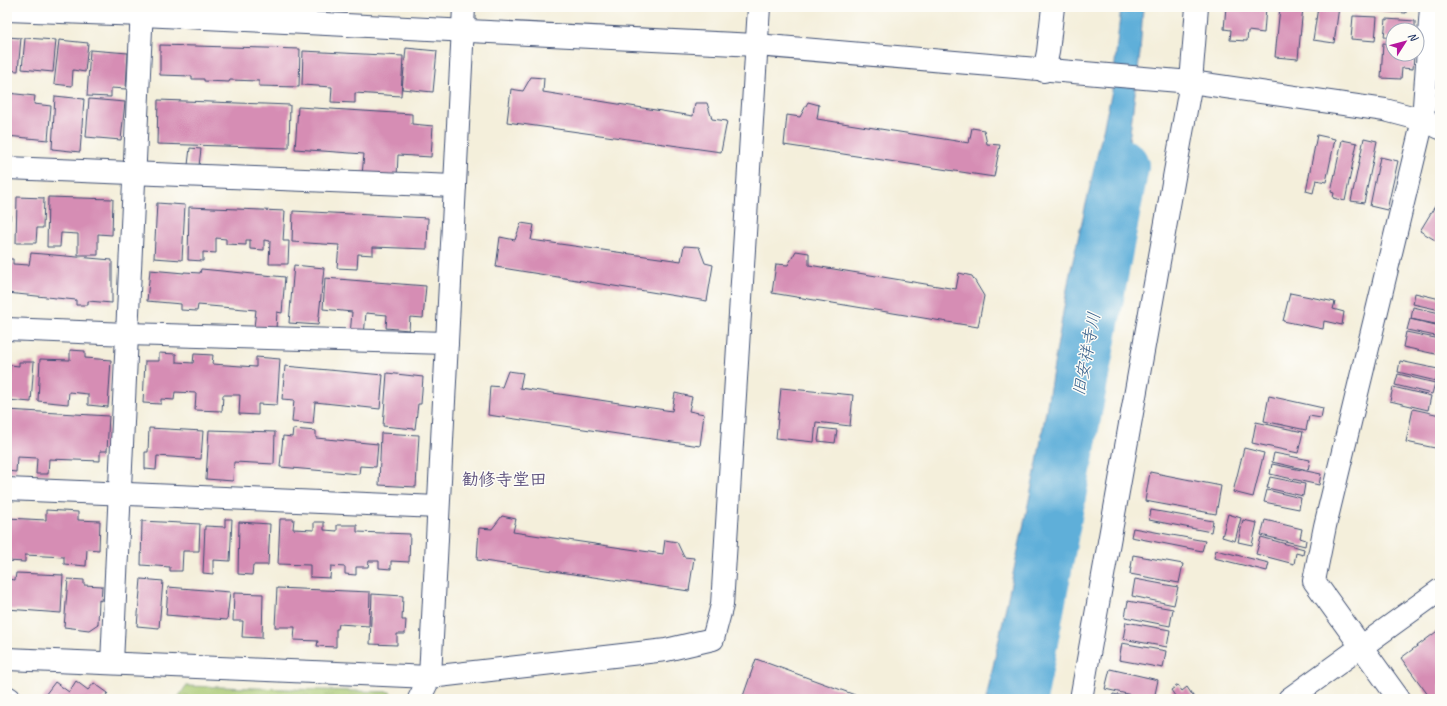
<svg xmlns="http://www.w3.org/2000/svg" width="1447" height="706" font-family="Caveat,'Klee One',sans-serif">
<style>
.park{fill:url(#park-tufts);stroke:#617c67}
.water{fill:#5eafd9;stroke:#3c6f9c}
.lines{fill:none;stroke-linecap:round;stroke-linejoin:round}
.river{stroke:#5eafd9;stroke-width:54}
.building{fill:#d68db4}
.minor-casing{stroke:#3c4c71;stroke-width:24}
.minor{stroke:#fff;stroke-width:22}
.labels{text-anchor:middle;stroke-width:3;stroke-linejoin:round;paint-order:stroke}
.water-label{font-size:17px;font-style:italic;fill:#325c89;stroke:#fdfcf7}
.neighbourhood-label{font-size:17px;font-weight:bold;fill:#5c507c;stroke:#fdfcf7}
</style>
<defs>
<pattern id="park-tufts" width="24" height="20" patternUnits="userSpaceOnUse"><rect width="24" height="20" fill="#a7c870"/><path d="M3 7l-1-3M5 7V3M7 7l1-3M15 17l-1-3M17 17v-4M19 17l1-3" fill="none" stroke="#8fac63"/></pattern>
</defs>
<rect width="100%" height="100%" fill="#fdfcf7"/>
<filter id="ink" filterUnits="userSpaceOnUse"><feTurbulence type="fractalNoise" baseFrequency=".025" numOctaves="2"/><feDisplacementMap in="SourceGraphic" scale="8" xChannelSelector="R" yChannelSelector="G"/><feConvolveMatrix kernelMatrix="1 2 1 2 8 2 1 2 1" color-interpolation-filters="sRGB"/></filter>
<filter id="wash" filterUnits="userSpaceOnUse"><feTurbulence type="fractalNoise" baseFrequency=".012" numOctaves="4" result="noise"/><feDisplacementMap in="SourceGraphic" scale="16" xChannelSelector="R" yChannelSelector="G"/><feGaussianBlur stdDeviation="0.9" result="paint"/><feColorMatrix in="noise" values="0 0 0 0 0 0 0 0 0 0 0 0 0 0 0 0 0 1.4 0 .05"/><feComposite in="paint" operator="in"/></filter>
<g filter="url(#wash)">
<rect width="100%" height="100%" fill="#f4efdb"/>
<path class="park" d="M186,686L390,692L396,699H177Z"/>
<path class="water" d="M1121,7H1143L1140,53L1120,213L1088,286L1078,398L1058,446L1043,513L1009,699H986L1037,463L1069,278L1112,91Z"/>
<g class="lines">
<path class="river" d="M1020,699L1122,166"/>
</g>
<g id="blocks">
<g class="building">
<path d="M1226,7H1266L1264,33L1248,31L1247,41L1230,40L1231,30L1224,29Z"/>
<path d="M1280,7H1303L1298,59L1275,57Z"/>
<path d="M1318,7H1339L1334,43L1313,40Z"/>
<path d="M1353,7H1406V13L1353,9Z"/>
<path d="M1353,16L1377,17L1375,41L1351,39Z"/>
<path d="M1386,19L1415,21V30H1393V38L1384,37Z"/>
<path d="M7,37L21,38L18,71L7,70Z"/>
<path d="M25,38L56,40L53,72L22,69Z"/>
<path d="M59,40L88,43L85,72L73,70L72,86L54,84Z"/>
<path d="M1383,43L1393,44V54H1414L1413,69L1402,68L1401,79L1381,78Z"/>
<path d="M160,45L300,49L299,87L259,86V81L230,80L229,82L204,81V79H192V76L160,75Z"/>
<path d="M406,48L437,51L433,92L402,89Z"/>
<path d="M90,50L128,53L126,89L111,88V97L87,96Z"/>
<path d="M303,51L403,56L401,96L355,93V103L331,102L332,87L302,85Z"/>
<path d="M531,77L544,78L543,92L693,116L695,103H707L712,119L727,121L721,152L507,122L511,89L523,91Z"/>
<path d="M7,93L35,96L34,104L51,106L48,140L7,136Z"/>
<path d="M55,96L84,99L80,152L52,149Z"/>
<path d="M89,99L125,102L121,140L86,137Z"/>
<path d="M158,100L290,105L289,148L157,144Z"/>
<path d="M808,102L819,105L817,119L969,143L972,128L984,130L987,144L1000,145L994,177L784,145L787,115L800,117Z"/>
<path d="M298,107L412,114V124L433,126L431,157L398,155L397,177L362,175L364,154L295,149Z"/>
<path d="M1317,135L1335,139L1326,182L1316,180L1313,193L1306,191Z"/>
<path d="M1364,138L1377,141L1364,203L1351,201Z"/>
<path d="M1342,140L1357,143L1345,201L1333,198L1334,193L1331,192Z"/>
<path d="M190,148L201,149L199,166L188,165Z"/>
<path d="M1380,157L1398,161L1387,210L1370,206Z"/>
<path d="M7,196L11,197L10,220H7Z"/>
<path d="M17,197L44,198L43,228H37L36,243H16Z"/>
<path d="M48,197L113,199L112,235L98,234V255H78V234L61,233L60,247H47Z"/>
<path d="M1440,198V243L1420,231Z"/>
<path d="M157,203L185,205L182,260L154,258Z"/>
<path d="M189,207L285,211L283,241H289L288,264H269L270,241L264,240V250L250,249V240H246V245L226,244V239L216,238V253L203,252V261L188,260Z"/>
<path d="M293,211L428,218L427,249L373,247V255L358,254L357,269L337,268L339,245L292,242Z"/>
<path d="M521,223L534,225L531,240L681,261L684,246L699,247L705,263L713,265L707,301L496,267L500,237L515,240Z"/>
<path d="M796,251L809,253V265L956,289L959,273L972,276L984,296L978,327L772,293L776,264L788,265Z"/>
<path d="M31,253L112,260V303L88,301V305H76V300L7,293V259H13V264L29,265Z"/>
<path d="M294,265L324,268L318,325L289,323Z"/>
<path d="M201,269L285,277L282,313L277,312L276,329L254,327L256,310L198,305L197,311L181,310V304L147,301L150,270L184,273V272L200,273Z"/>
<path d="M325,278L426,286L423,318L410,317L409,330L386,328L387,315L366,313L364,336L350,335L352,312L323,309Z"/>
<path d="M1290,293L1335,302L1333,309L1344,312L1342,325L1324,321L1323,329L1283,321Z"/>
<path d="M1415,293L1440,299V310L1413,304Z"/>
<path d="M1413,307L1440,313V325L1411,319Z"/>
<path d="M1410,319L1440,326V337L1407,330Z"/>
<path d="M1406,332L1440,339V355L1403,347Z"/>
<path d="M70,350L85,351V358L111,360L108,407L88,405V394L69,392L68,404L38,401L40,359L70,360Z"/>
<path d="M159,353L176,354V362L193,363L194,354L213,355L212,364L256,367V357L280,359L277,405L258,404V415L239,414L240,395H223L222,411L195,410L196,393L175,392L174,400L161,399V404L143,403L145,361H159Z"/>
<path d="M1400,361L1438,369L1436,381L1398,372Z"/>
<path d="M19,362H34L31,402L8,400L10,365L19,366Z"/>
<path d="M285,366L383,375L380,409L315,402L313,424L292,422L294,400L282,399Z"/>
<path d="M508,371L523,373L520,388L672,411L675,393L692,397L689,411L704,414L700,446L488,415L490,386L502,387Z"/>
<path d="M387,373L423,377L421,404H418L415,429L383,426Z"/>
<path d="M1398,374L1435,383L1432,394L1395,385Z"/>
<path d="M1393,387L1431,396L1428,410L1390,401Z"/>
<path d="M781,388L853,395L850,426L816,422L814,442L776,438Z"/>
<path d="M1269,396L1323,408L1321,418L1309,416L1306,430L1264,421Z"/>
<path d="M1413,409L1440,415V449L1406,442Z"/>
<path d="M7,410L109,416L107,451H100V461L49,459L48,474H36L37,458L17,457L16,472L7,471Z"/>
<path d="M1256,422L1303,432L1298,453L1252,443Z"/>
<path d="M149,428L203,431L201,459L157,456L156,470L145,469V452H148Z"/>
<path d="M820,428L837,430L835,443L818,441Z"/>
<path d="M293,429L316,431V438L378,444L376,467L360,466L359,474L280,467L283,436L292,437Z"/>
<path d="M209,430L275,432L274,464L234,462L233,481L206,479Z"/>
<path d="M381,433L419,435L416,487L379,485Z"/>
<path d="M1244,448L1264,453L1253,497L1233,492Z"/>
<path d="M1274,453L1310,460L1308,470L1272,462Z"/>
<path d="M1272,464L1321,474L1319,485L1270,474Z"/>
<path d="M1150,472L1221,486L1216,514L1145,501Z"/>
<path d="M1270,477L1305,484L1303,496L1267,488Z"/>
<path d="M1267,490L1301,498L1299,509L1264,502Z"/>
<path d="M46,510L78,512V520L100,521L99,550L87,549L86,566L64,564V557L25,555V562L7,561V518L46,520Z"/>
<path d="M1151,510L1213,521L1211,532L1149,520Z"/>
<path d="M1228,514L1241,518L1235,541L1222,537Z"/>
<path d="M502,516L516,519L513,532L663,554L665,540L677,542L684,557L694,558L689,591L477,560L479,528L492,529Z"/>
<path d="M225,519H232L230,561L213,560V574L203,573L205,526L225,527Z"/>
<path d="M280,519H294L293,529L314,530V522H324V530L337,531V525H357V532L410,534L409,562L391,561V569L379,568V561H369L368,567H356V575L345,574V567L331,566L330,578L310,577V565L278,564Z"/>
<path d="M1243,520L1257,523L1252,545L1238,542Z"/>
<path d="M1265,520L1302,529L1300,538L1306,540L1305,546L1261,535Z"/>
<path d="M142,521L200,524L199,551H183L182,571H170V567L141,565Z"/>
<path d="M239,522L270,524L268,565H253L252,575L238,574Z"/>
<path d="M1133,528L1205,541L1202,551L1131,537Z"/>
<path d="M1261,537L1304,549L1303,555L1296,553L1294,564L1256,554Z"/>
<path d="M1216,550L1269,563L1267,571L1214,558Z"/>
<path d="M1133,555L1183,564L1179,583L1130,574Z"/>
<path d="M16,573L63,575L61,613L7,609V579L15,580Z"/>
<path d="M68,579L84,580V585L102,586L101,601L99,600L98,624L89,630L64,627Z"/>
<path d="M141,579L163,581L159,628L137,626Z"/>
<path d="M1135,579L1178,587L1174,605L1132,596Z"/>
<path d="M168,587L230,592L227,620L166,615Z"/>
<path d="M277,588L370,592L369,626L339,624L338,629H336V647L317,646L318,641L294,640L295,627H275Z"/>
<path d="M234,593L263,594L262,638L242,637L243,621H233Z"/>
<path d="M372,594L403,596L402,620H406L405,634H397V645L370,644Z"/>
<path d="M1128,601L1173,609L1170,626L1125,617Z"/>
<path d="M1126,622L1170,630L1167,647L1123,639Z"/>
<path d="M1440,629V699H1431L1401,658Z"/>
<path d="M1122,643L1166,651L1163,668L1119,660Z"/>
<path d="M756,659L866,699H742Z"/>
<path d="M1110,669L1158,680L1154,699H1149L1105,689Z"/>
<path d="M76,681L88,690L94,683L108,693L103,699H42L55,682L69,692Z"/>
<path d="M1178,685L1182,691L1187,687L1195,699H1177L1171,690Z"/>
<path d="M1113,694L1135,698V699H1112Z"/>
</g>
</g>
</g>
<g filter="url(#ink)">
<use href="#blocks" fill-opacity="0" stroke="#3c4c71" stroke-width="1"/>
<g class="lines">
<defs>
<g id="minor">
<path d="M7,10L142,15L756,45L1191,82L1385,110L1423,120L1440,128"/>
<path d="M1044,71L1048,52L1053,7"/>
<path d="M7,168L455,186"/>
<path d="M7,329L127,334L447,343"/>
<path d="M7,489L438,507"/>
<path d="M7,659L430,677L666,650L713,639L722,605L759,7"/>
<path d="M112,663L142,7"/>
<path d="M7,697L10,699"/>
<path d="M419,699L430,677L464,7"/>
<path d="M1081,699L1191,82L1197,7"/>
<path d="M1289,699L1440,590"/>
<path d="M1399,699L1314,581L1325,526L1423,120L1431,7"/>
</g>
</defs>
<use href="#minor" class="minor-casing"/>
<use href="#minor" class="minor"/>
</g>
</g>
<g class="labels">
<g class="water-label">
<text transform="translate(1086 354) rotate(-79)" y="6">旧安祥寺川</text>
</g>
<g class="neighbourhood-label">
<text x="504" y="485">勧修寺堂田</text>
</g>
</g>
<rect width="1447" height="706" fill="none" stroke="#fdfcf7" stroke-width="24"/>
<g transform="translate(1405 42) rotate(54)"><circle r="19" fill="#fdfcf7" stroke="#a3aaba"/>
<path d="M0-3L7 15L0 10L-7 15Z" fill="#b5179e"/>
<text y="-6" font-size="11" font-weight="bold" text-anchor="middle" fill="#1b2f5e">N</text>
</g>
</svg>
